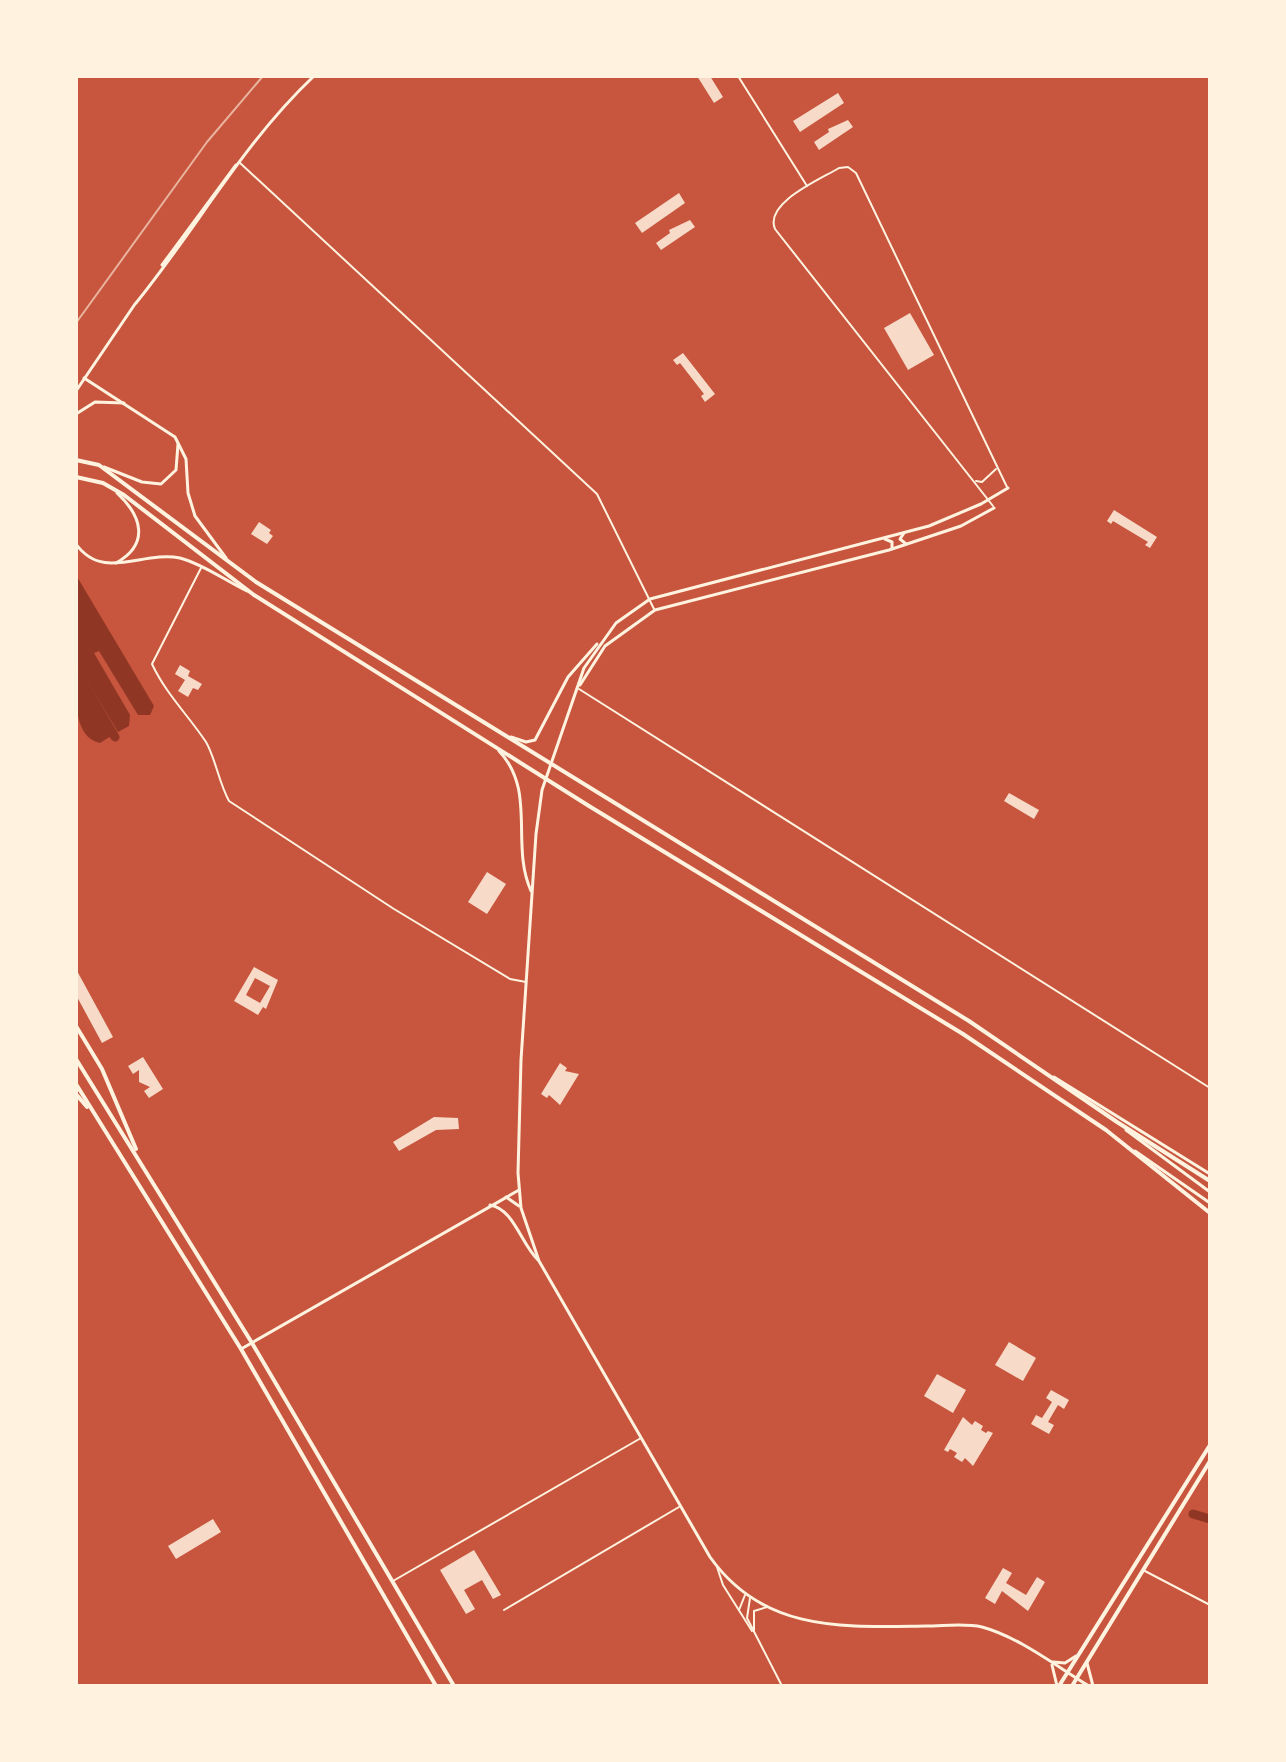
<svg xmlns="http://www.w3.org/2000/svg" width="1286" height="1762" font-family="Inter,sans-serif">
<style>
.water{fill:#8f3625}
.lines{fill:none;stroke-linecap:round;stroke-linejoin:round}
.river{stroke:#8f3625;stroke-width:9}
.building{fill:#f7dbc8;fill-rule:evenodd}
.minor{stroke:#fff3e0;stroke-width:2}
.tertiary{stroke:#fff3e0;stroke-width:3}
.secondary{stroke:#fff3e0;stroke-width:3}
.primary{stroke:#fff3e0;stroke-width:4}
.rail{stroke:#e9b49f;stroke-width:2}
</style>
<rect width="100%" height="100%" fill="#c8553d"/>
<g class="water">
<path d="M76,575L154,706L150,715H138L99,651L94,653L130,715L129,726L118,732L76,662Z"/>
<path d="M76,677L111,736L100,743C73,737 76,697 76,677Z"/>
</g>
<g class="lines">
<g class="river">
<path d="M76,670L115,737"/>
<path d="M1193,1514L1210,1519"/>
</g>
</g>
<g class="building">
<path d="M697,76H710L723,97L714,103Z"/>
<path d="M838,93L844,103L800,132L793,121Z"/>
<path d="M848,120L853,127L819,150L814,142L829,132L828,129Z"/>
<path d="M679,193L685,203L642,233L635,223Z"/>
<path d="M690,220L695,227L661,250L656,243L670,233L669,230Z"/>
<path d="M910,313L934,355L908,370L884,328Z"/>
<path d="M683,353L715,394L705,402L701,396L704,394L680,363L677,365L673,360Z"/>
<path d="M1114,510L1157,537L1150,548L1145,545L1148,542L1113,521L1111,524L1107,521Z"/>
<path d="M259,522L271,530L269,533L273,536L267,544L251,534Z"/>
<path d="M180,665L190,671L188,676L202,684L198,690L193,688L188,697L178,691L185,680L175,674Z"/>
<path d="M1009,793L1039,810L1034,819L1004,801Z"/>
<path d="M487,872L506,884L487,914L468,902Z"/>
<path d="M254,967L278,980L266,1009L263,1007L258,1015L234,1001ZM255,978L270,986L260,1003L246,995Z"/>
<path d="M76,969L113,1037L102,1043L76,995Z"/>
<path d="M143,1057L163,1089L149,1098L144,1091L150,1087L139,1082V1070L133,1074L128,1066Z"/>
<path d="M560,1063L567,1068L565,1071L579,1074L560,1105L549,1095L547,1098L541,1094Z"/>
<path d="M434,1117L458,1118L459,1129L436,1130L399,1151L393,1142Z"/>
<path d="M1009,1342L1036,1358L1023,1381L995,1365Z"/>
<path d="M937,1374L966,1390L953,1413L924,1396Z"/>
<path d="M1051,1390L1069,1400L1064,1409L1058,1405L1048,1422L1054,1425L1049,1434L1031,1424L1036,1415L1042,1418L1052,1402L1046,1398Z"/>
<path d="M963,1417L972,1425L975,1421L983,1426L981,1430L986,1433L988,1431L993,1433L973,1466L965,1458L962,1462L954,1457L957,1453L950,1449L948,1452L944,1450Z"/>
<path d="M213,1519L221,1532L176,1559L168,1546Z"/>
<path d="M474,1550L501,1595L493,1599L482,1580L464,1590L475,1609L466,1614L440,1570Z"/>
<path d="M1003,1568L1012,1573L1006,1583L1026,1595L1037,1577L1045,1582L1028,1611L1002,1591L995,1604L985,1598Z"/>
</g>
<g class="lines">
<g class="minor">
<path d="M738,76L807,186"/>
<path d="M239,162L597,494L654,609"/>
<path d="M976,481L982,482L996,469"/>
<path d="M993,506L775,229C764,203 819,180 839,168L848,167L856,173L1007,487"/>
<path d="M201,568L152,664C166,694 188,715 206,742C215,757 219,783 229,801L394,909L510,979L526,982"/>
<path d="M579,689L1210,1088"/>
<path d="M717,1567L723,1585L752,1631"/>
<path d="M1143,1570L1210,1605"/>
<path d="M393,1581L641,1438"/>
<path d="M750,1598L747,1618L782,1686"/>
<path d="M504,1610L679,1507"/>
<path d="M739,1610L745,1595"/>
<path d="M754,1630V1611L767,1607"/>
</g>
<g class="tertiary">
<path d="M904,533L900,539L906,544"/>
<path d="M885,539L892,542V548"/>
</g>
<g class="secondary">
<path d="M162,265L236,165"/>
<path d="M136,303C197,228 243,143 314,76"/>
<path d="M84,378L175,437L186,459L188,493L195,516L226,558"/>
<path d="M76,391L135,304"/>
<path d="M76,414L95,402L124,403"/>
<path d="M104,467L142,482L161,484L176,470L178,444"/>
<path d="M1008,488L981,504L929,526L650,599L616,623L584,668L542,790L536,834L521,1060L518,1173L521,1208L539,1261L710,1557C764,1633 844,1627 926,1626C944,1626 965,1623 982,1627C1019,1637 1056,1666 1089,1686"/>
<path d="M76,544C103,582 143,550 180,558C203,564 226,581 247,591"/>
<path d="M116,563C150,544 142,516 117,493"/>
<path d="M580,685L605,646L655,610L889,550L961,526L994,508"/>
<path d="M511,737L526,742L535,740L568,677L597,644"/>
<path d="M499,751C537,791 510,844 531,891"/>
<path d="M1054,1077L1210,1174"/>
<path d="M1126,1130L1210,1192"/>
<path d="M1135,1151L1210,1203"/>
<path d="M506,1197L519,1206"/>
<path d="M490,1205C514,1209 521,1244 538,1260"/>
<path d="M241,1349L519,1190"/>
<path d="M1053,1662L1065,1663L1076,1656"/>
<path d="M1087,1663L1093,1686"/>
<path d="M1052,1665L1057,1686"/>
</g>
<g class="primary">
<path d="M76,460L99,465L256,582L969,1021L1117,1122L1210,1181"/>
<path d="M76,477L103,483L124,495L254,595L589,806L963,1034L1106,1130L1210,1213"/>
<path d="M76,1026L102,1069L136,1149"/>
<path d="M76,1059L252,1343L454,1686"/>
<path d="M76,1084L241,1349L436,1686"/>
<path d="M76,1094L87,1107"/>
<path d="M1059,1686L1210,1445"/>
<path d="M1072,1686L1210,1461"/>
</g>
<path class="rail" d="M76,323L207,142L263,76"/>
</g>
<rect width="1286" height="1762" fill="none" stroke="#fff3e0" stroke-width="156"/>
</svg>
